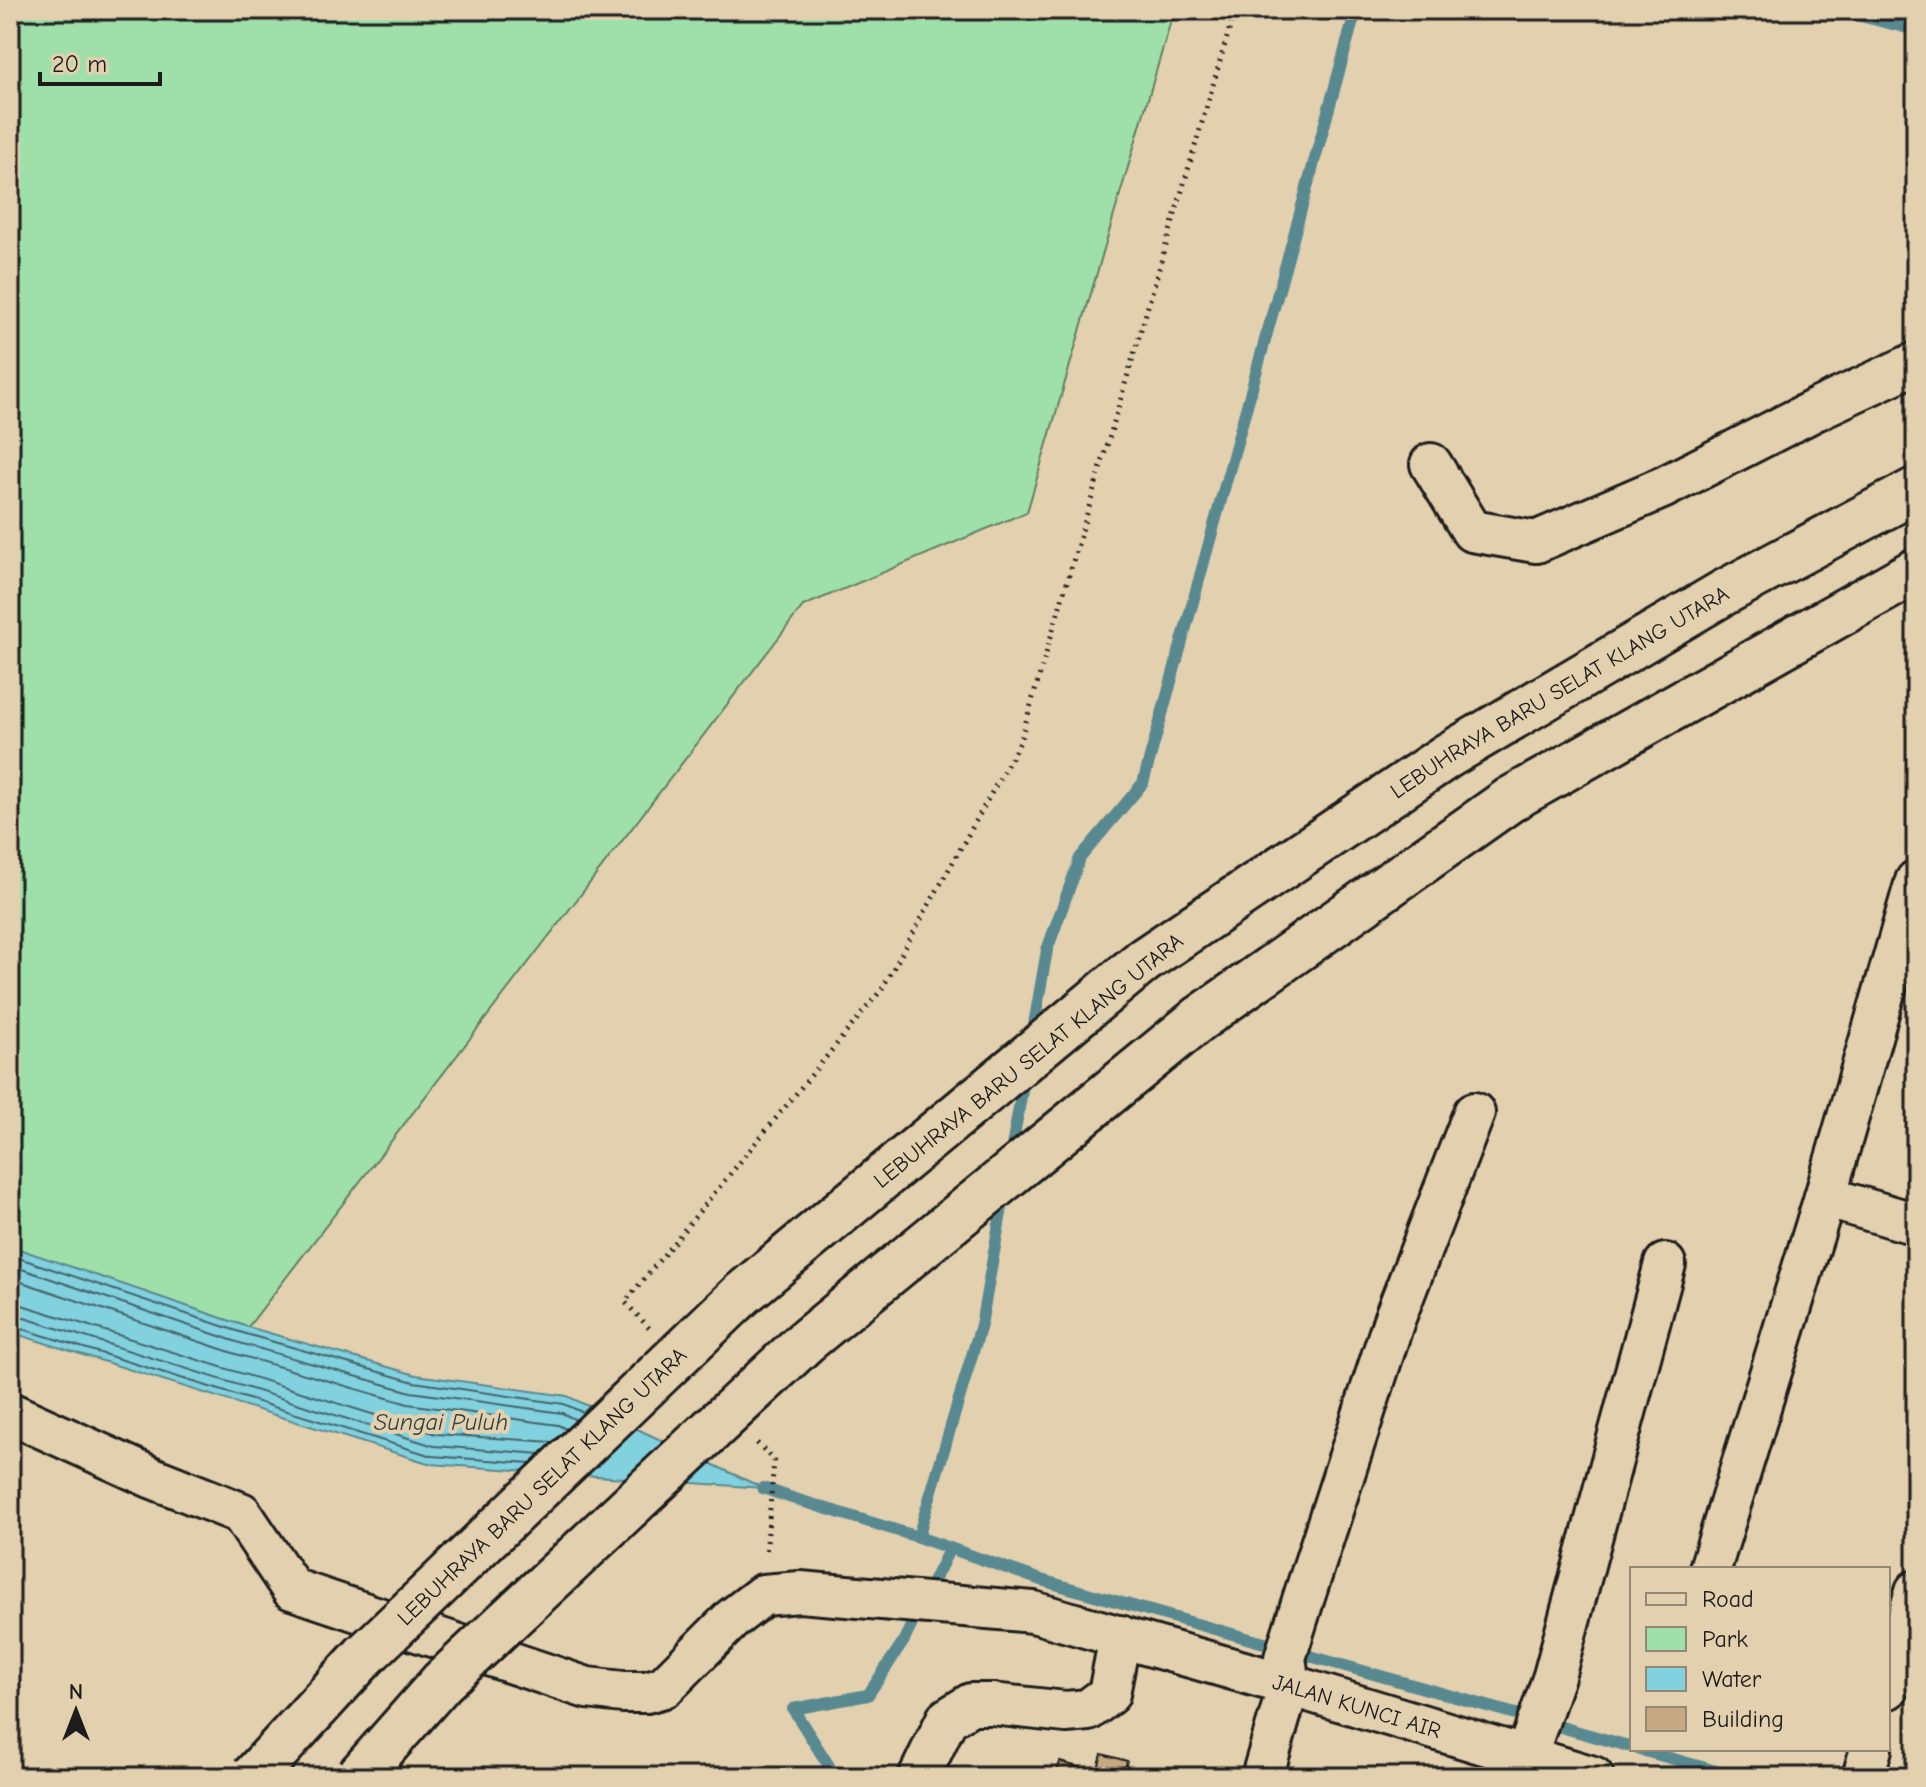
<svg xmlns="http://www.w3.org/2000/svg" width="1926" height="1787" font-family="'Comic Neue',sans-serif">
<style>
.green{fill:#9fe0aa;stroke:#5e7e63;stroke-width:2}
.water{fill:#82d1df;stroke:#598991;stroke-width:2}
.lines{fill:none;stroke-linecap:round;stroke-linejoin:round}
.shore{stroke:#45646a;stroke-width:2}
.stream{stroke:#598991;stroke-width:12}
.building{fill:#c6a883;stroke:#1c1c1c;stroke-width:2}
.minor-casing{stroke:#1c1c1c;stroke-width:46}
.highway-casing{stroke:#1c1c1c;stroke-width:50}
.path{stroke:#1c1c1c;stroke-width:5;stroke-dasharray:2 6;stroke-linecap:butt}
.minor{stroke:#e3d0ae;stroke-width:40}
.highway{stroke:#e3d0ae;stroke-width:44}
.highway-bridge-casing{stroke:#1c1c1c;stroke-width:50;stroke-linecap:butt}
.highway-bridge{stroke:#e3d0ae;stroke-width:44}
.labels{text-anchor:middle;stroke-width:8;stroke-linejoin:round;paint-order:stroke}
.street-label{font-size:22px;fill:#1c1c1c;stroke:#e3d0ae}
.water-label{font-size:24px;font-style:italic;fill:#304043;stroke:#e3d0ae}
</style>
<rect width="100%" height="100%" fill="#e3d0ae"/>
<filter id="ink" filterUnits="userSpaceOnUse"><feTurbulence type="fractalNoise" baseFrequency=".0125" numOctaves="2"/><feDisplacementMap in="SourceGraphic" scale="16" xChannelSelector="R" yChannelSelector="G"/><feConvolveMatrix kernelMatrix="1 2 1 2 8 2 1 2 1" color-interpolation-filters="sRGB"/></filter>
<g filter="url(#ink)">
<path class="green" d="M10,10H1174L1027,512L803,606L248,1327L10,1247Z"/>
<path class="water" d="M10,1246L248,1327L416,1375L567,1396L763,1488L431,1464L10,1332Z"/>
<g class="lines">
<g class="shore">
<path d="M10,1255L246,1334L414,1382L564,1404L584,1413"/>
<path d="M10,1265L243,1344L411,1392L562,1413L576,1420"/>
<path d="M10,1278L239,1355L408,1404L558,1425L566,1429"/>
<path d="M10,1303L22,1305L436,1434L552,1442"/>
<path d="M10,1315L18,1316L434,1446L541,1454"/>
<path d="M10,1325L432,1456L531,1463"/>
</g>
<g class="stream">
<path d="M1837,10L1916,30"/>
<path d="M1032,1036L1047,950L1080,858L1143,783L1356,10"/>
<path d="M1010,1158L1025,1074"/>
<path d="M763,1488L792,1498L918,1537L1041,1580L1632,1747"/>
<path d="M918,1537L981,1325L1004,1196"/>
<path d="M1638,1749L1737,1777"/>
<path d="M824,1777L829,1766L793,1709L868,1695L903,1642L950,1548"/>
</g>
</g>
<path class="building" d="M1102,1754L1127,1761L1123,1777H1055L1060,1762L1097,1772Z"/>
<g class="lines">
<defs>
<g id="minor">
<path d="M1431,464L1472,531L1536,542L1664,487L1819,408L1916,363"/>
<path d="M1825,1197L1916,1224"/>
<path id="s1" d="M10,1413L153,1478L241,1513L292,1589L587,1688L623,1692H646L664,1687L733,1618L763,1595L800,1592L1033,1612L1289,1685L1593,1777"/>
<path d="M1710,1569L1825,1197L1916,881"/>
<path d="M1888,1688L1916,1591"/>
<path d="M1526,1757L1554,1676L1665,1264"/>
<path d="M919,1777L947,1719L971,1704H992L1066,1712L1088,1710L1109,1694L1120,1636"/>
<path d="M1262,1777L1289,1685L1285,1658L1304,1597L1394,1320L1474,1113"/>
<path d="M1863,1777L1871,1749"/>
</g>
<g id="highway">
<path id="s2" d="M1143,961L1447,756L1723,593L1916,490"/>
<path d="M1199,1019L1511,799L1916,571"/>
</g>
</defs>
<use href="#minor" class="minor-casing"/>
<use href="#highway" class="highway-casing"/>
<g class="path">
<path d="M649,1328L625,1302L882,989L1020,742L1235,10"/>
<path d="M757,1443L774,1461L766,1555"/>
</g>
<use href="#minor" class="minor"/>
<use href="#highway" class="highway"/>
<defs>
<g id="highway-bridge">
<path id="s3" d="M253,1777L364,1656L742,1294L1143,961"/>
<path d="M358,1777L442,1682L805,1342L1199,1019"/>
</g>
</defs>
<use href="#highway-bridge" class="highway-bridge-casing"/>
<use href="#highway-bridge" class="highway-bridge"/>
</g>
</g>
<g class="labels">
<g class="street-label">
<text dy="8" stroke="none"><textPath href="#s2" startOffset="496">LEBUHRAYA BARU SELAT KLANG UTARA</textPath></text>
<text transform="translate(1028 1060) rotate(-39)" y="8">LEBUHRAYA BARU SELAT KLANG UTARA</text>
<text dy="8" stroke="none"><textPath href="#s3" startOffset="410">LEBUHRAYA BARU SELAT KLANG UTARA</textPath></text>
<text dy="8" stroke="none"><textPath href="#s1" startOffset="1476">JALAN KUNCI AIR</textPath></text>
</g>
<g class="water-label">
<text x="441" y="1430">Sungai Puluh</text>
</g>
</g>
<rect width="1926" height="1787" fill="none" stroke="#e3d0ae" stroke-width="40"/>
<rect x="20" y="20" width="1886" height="1747" fill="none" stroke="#1c1c1c" stroke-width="3" filter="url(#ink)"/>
<rect x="1630" y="1567" width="260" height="184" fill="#e3d0ae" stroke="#938874" stroke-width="2"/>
<rect x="1646" y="1593" width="40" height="12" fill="#e3d0ae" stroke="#938874" stroke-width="2"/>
<text x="1702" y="1607" font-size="24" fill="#1c1c1c">Road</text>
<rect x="1646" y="1627" width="40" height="24" fill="#9fe0aa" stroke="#938874" stroke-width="2"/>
<text x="1702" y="1647" font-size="24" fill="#1c1c1c">Park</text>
<rect x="1646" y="1667" width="40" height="24" fill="#82d1df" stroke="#938874" stroke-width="2"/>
<text x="1702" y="1687" font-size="24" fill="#1c1c1c">Water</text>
<rect x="1646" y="1707" width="40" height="24" fill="#c6a883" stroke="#938874" stroke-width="2"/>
<text x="1702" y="1727" font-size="24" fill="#1c1c1c">Building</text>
<g transform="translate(76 1711)" stroke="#e3d0ae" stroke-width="6" paint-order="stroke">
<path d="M0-6L14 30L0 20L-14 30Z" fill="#1c1c1c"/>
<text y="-12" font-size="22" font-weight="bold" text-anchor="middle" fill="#1c1c1c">N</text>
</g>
<path d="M40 72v12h120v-12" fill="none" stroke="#1c1c1c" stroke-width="4"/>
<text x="52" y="72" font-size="24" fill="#1c1c1c" stroke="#e3d0ae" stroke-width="6" paint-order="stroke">20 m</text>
</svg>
